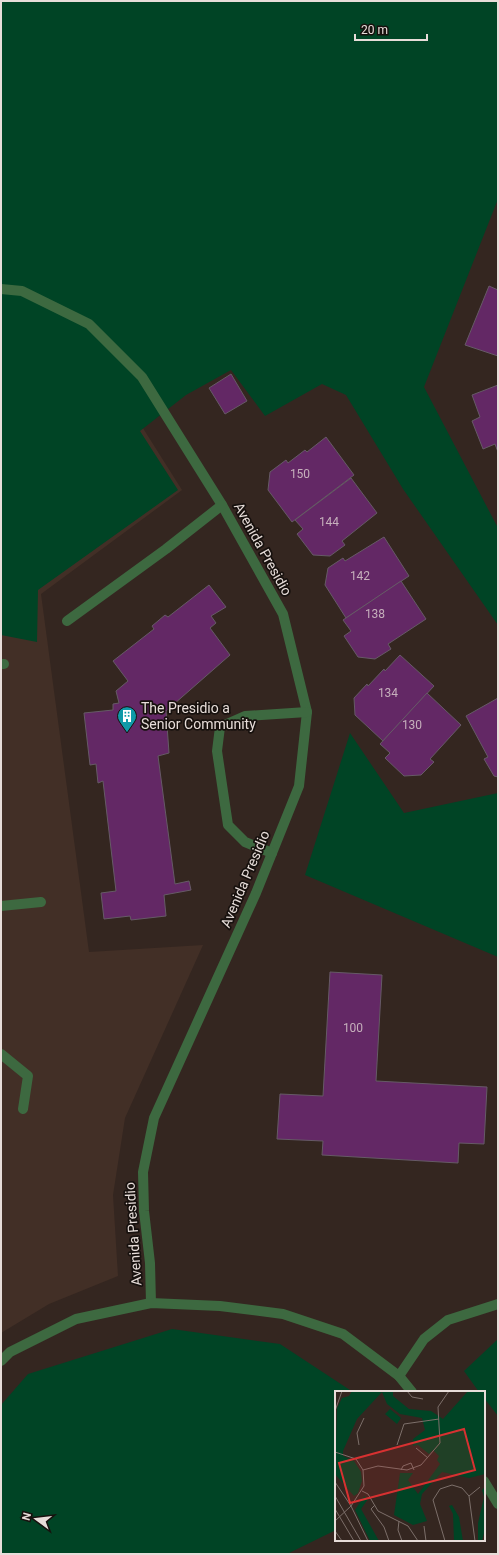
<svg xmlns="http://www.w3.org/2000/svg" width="499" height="1555" font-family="Roboto,sans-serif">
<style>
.built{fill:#422f26}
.green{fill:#004425}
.building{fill:#632865;stroke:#665a66}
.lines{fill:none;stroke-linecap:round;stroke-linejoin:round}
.minor{stroke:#3d6940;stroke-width:10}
.labels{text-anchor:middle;stroke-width:3.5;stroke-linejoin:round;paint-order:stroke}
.number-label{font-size:12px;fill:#c6b0bc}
.street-label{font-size:14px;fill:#e7ddd9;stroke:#17110e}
.poi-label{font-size:14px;fill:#e7ddd9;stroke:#17110e;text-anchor:start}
.inset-road{fill:none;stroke:#7c6f6a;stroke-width:1}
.view{fill:#d73131;fill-opacity:0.15;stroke:#d73131;stroke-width:2}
.inset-edge{fill:none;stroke:#e7ddd9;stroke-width:2}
</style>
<rect width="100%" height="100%" fill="#342620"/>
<path class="built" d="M1,313L105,368L182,490L41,594L89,952L203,945L125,1118L113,1195L118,1276L49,1304L1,1333Z"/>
<g class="green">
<path d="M1,1H498V199L424,387L498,528V625L403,489L346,395L322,384L265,416L231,370L186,395L140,431L178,490L38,590L37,642L1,635Z"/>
<path d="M350,733L404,813L498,793V957L305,875Z"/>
<path d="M172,1329L280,1344L353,1392H336V1530L287,1554H1V1405L28,1374Z"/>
<path d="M498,1339V1416L484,1398V1392H479L464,1371Z"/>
</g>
<g class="building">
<path d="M489,286L498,290V356L465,345Z"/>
<path d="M231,374L247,401L225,414L209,388Z"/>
<path d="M498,385V452L495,444L483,449L472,421L480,417L472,395Z"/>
<path d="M326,437L354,475L292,522L268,490L270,472L286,460L288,463L305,450L307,452Z"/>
<path d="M351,478L377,513L342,541L345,545L330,556L313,555L297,534L303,529L295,520Z"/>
<path d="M384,537L409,576L346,618L325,585L328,568L343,558L345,561Z"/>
<path d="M401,581L426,619L388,644L391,649L375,659L358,657L344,636L351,631L343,620Z"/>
<path d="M209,585L226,607L211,616L216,623L210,628L230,655L166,711L169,753L158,756L175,884L189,881L191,890L164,895L166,916L131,920L130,916L104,919L101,893L116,891L103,781L98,783L96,764L90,765L84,713L113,710V704L119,703L116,691L128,681L113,661L154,629L152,626L165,615L168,617Z"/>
<path d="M400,655L434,686L383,741L355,715L354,698L367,684L368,686L384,669L385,671Z"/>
<path d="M427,693L461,725L430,759L434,762L421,775L404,776L385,758L390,753L380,744Z"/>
<path d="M498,698V777L494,776L484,759L488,757L466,716Z"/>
<path d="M330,972L382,975L376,1081L487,1087L484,1144L459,1143L458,1163L322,1155L323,1141L277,1139L280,1094L323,1096Z"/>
</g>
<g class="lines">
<g class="minor">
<path d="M1,289L22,291L89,324L142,377L222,505L283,614L307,712L299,786L256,893L154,1118L143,1172L144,1211L150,1263L151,1303"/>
<path d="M67,621L166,549L222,505"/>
<path d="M1,664H4"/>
<path d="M272,853L245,842L228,825L217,751L220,727L245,716L307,712"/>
<path d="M1,906L41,902"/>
<path d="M1,1054L28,1076L23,1109"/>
<path d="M1,1361L10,1352L76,1319L151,1303L220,1306L283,1314L343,1334L399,1376L412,1392"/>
<path d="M399,1376L424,1339L448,1320L498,1304"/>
<path d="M484,1481L498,1504"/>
</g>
</g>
<defs>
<symbol id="building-pin" viewBox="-11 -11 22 30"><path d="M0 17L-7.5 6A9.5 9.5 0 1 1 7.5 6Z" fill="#0f9aa8" stroke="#17110e"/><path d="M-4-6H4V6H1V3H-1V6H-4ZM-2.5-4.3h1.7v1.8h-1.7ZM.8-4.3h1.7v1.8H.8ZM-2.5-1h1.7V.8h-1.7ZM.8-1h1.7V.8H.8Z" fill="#fff"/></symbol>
</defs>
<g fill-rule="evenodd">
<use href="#building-pin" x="116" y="705" width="22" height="30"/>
</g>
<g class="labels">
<g class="number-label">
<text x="300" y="478">150</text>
<text x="329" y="526">144</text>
<text x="360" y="580">142</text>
<text x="375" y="618">138</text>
<text x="388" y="697">134</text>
<text x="412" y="729">130</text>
<text x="353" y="1032">100</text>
</g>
<g class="street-label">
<text transform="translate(263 549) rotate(61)" y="5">Avenida Presidio</text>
<text transform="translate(245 879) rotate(-67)" y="5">Avenida Presidio</text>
<text transform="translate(133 1234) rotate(-94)" y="5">Avenida Presidio</text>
</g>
<g class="poi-label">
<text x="141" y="713">The Presidio a<tspan x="141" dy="16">Senior Community</tspan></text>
</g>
</g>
<g transform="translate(335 1391)">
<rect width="150" height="150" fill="#342620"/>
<path d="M17,0H58V5L74,18L96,20L108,28L133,0H150V83L134,87L107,81L87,103L85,113L92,130L78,134L59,124L65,82H78L73,89L83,103L105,73L102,69L104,65L98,59L94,63L83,54L78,55V48L90,39L87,27L65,23L52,13L47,1L22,28L8,60V65L19,70L26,81L27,90L23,102L19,105L0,83L2,17L7,7L14,5ZM55,18L66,27L62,33L50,23ZM150,96V138L147,150H143V132L149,106L147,99ZM29,105L33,108L26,118L44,150H35L20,119ZM117,114L124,126L128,150H119L118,123L114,115Z" fill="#004425"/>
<path class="inset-road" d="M72,0L77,6L88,8M0,20L7,0M24,54L22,42L29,27M62,54L69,33L104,28M81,57L93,67M0,61L21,68L28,79L29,95L16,115M28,79L43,75L72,79L86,74L105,52L103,16L114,0M66,79L68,75L76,72L79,79M0,91L16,115L33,150M27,100L33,103L43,120L73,135L83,150M0,105L26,150M134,105L145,96M40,114L36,118L49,136L54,150M0,118L19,150M0,130L16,115M64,130L63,139L67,150M89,135L91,150M0,140L7,150M110,150L98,109L105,98L117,94L127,97L134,105L140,150"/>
<path class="view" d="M129,38L140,79L15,112L4,72Z"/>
<rect width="150" height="150" class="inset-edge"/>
</g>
<rect width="499" height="1555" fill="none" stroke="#e7ddd9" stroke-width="4"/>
<g transform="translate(36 1519) rotate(285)" stroke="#17110e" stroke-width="3" paint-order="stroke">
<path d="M0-3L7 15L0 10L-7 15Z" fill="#e7ddd9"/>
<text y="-6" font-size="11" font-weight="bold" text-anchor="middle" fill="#e7ddd9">N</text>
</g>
<path d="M355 34v6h72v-6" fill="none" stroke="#e7ddd9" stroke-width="2"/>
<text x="361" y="34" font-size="12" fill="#e7ddd9" stroke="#17110e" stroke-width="3" paint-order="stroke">20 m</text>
</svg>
